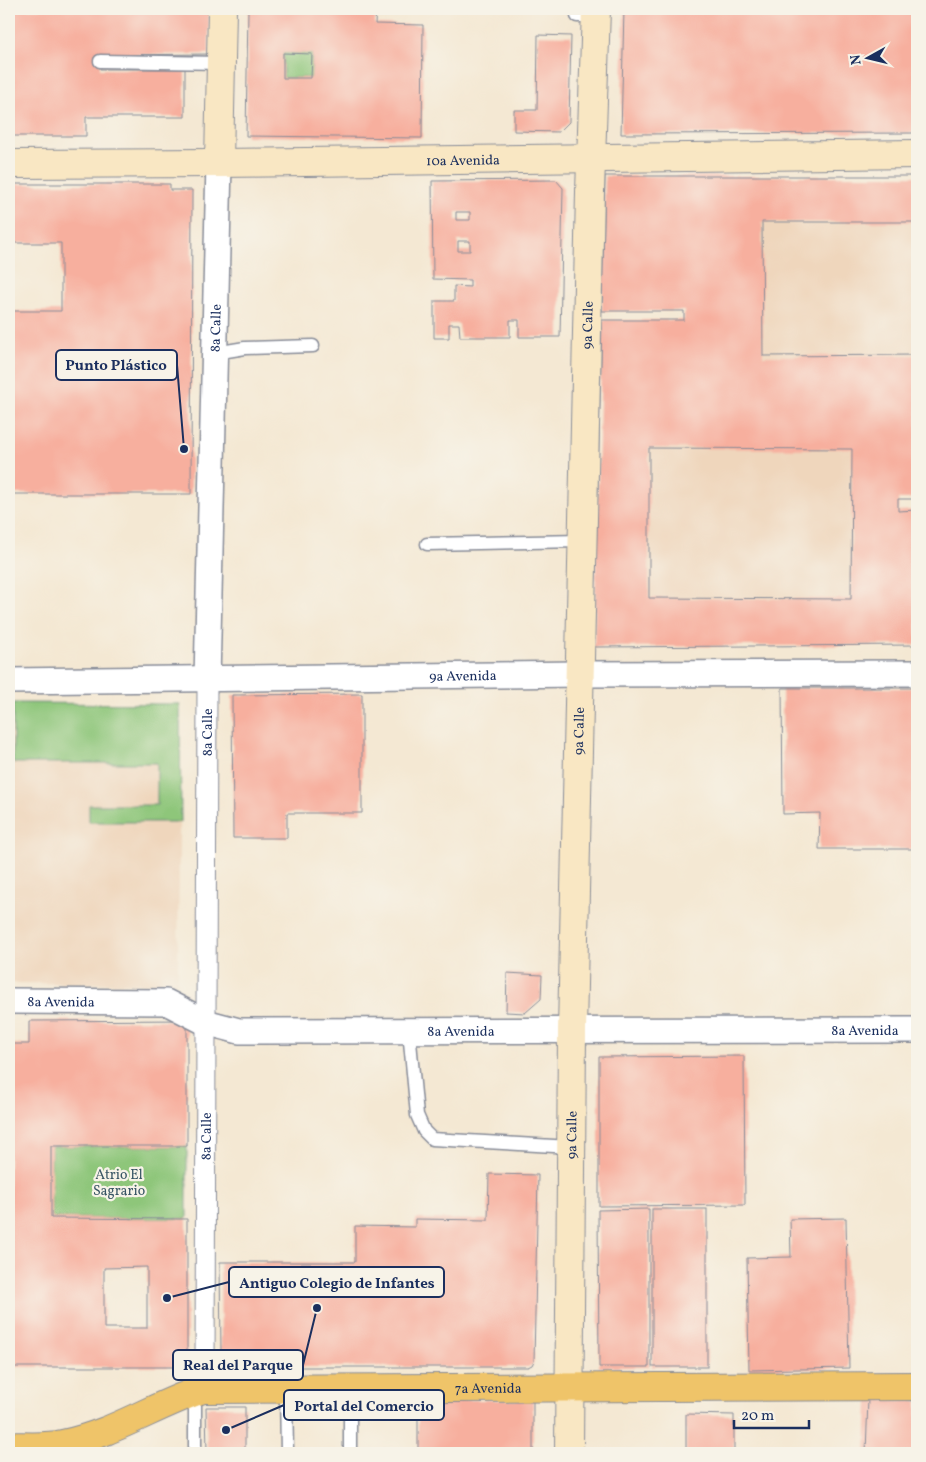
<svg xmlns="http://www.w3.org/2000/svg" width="926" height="1462" font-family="Vollkorn,serif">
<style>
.built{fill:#efd6bc}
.green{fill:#8ec67a;stroke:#547a6c}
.building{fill:#f7af9e;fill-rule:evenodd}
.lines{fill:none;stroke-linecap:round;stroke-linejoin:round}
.service-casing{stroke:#888c98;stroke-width:15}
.pedestrian-casing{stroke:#888c98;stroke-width:21}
.minor-casing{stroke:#888c98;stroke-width:28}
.secondary-casing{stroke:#888c98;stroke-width:30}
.primary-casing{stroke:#888c98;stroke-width:30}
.service{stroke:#fff;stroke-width:12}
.pedestrian{stroke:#fff;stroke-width:19}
.minor{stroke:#fff;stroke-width:25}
.secondary{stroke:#f9e7c3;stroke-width:28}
.primary{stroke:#efc469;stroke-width:28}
.labels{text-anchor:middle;stroke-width:4.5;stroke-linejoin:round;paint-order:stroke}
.street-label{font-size:14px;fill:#1b2f5e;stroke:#f7f3e8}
.park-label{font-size:14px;fill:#385565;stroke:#f7f3e8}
.leader{fill:none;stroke:#1b2f5e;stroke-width:2}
.callout-dot{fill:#1b2f5e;stroke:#f7f3e8;stroke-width:2}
.callout{fill:#f7f3e8;stroke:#1b2f5e;stroke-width:2}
.callout-label{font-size:15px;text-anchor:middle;font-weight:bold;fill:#1b2f5e}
</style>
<rect width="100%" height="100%" fill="#f7f3e8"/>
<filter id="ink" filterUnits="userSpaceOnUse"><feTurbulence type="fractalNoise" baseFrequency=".02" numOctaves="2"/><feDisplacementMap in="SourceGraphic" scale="10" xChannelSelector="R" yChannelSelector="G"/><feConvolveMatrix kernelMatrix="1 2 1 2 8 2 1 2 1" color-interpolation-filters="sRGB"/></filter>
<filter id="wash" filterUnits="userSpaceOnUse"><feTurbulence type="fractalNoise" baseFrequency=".0096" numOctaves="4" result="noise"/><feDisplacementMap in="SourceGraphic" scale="20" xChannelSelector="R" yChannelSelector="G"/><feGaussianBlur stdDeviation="1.12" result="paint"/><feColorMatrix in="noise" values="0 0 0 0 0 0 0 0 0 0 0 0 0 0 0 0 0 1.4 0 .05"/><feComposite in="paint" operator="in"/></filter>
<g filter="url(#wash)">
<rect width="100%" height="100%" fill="#f4e8d3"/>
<g class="built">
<path d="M718,176H917V396H900L897,645L594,647L600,395L719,396Z"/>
<path d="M9,703L180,704L178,984L9,983Z"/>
</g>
<g class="green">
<path d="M283,53L312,54L311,78H283Z"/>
<path d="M13,703L180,704L181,822H89V805H157V763H13Z"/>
<path d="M51,1146H187V1219L51,1218Z"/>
</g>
<g id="blocks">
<g class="building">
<path d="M9,9H209V54L100,55V69H185V117H86V136H9Z"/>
<path d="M248,9H376L375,24L423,25L422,138L246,136ZM283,53L312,54L311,78H283Z"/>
<path d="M624,9H917V133L621,134Z"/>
<path d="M538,35L571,36L569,122L559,132L514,131V110H537Z"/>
<path d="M605,176H917V222H762L763,356L917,355V499H898V511L917,510V645L594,647L602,320H684V311H602ZM649,448L852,449L851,599L649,598Z"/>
<path d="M556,180L563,188L560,337H519V320H510V337H460L459,324H449V338H434V301H454V286L470,287V280L433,279L432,181ZM456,212H470V220H456ZM458,241H470V251H458Z"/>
<path d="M9,184H170V190H192L191,494H9V311H61V243H9Z"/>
<path d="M782,688H917V849H819L820,813L783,814Z"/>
<path d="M362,694V813H287V838H233L232,695Z"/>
<path d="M9,750L12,765L9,780Z"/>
<path d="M507,973L542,975L541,999L525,1013L506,1012Z"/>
<path d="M187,1020V1146H51V1218L187,1219V1367H9V1044H29V1021ZM147,1267V1328H104V1268Z"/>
<path d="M744,1056L745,1205L599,1206V1057Z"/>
<path d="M489,1174L538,1175L534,1361L532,1365L528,1367H235L221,1353L220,1262H355V1226L415,1227V1219L488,1220Z"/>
<path d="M649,1209V1367H599L598,1210Z"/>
<rect x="652" y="1209" width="55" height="158"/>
<path d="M846,1218L849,1368L749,1370L747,1258L791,1257L790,1219Z"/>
<path d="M868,1399L917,1401V1453H866Z"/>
<path d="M418,1400H533V1453H391V1449H418Z"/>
<path d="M206,1407H245V1453H207Z"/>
<path d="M686,1414L734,1415V1453H686Z"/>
</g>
</g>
</g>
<g filter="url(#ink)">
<use href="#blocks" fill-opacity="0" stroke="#888c98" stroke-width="1"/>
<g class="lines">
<defs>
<g id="service">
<path d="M577,16H595"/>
<path d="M100,61L221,63"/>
<path d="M215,353L245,348L313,346"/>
<path d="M427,544L582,541"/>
<path d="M409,1031L417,1115L424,1131L432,1139L571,1147"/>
<path d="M286,1389L287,1453"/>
<path d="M350,1389V1453"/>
<path d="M195,1392V1453"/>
</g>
<g id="pedestrian">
<path id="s1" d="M195,1392L205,1371L207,680"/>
</g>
<g id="minor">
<path id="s2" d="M207,680L219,163"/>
<path id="s3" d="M9,681L579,674L917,673"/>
<path id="s4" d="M9,1001L166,1002L205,1022L239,1031L917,1030"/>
</g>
<g id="secondary">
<path d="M219,163L222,9"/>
<path id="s5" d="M9,164L219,163L917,154"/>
<path id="s6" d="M569,1453L572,1031L590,192L596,9"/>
</g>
<g id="primary">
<path id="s7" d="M9,1446C26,1446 45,1448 63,1444C113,1434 155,1405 203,1389L917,1386"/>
</g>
</defs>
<use href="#service" class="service-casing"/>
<use href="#pedestrian" class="pedestrian-casing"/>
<use href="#minor" class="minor-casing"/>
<use href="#secondary" class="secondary-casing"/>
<use href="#primary" class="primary-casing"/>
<use href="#service" class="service"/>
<use href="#pedestrian" class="pedestrian"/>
<use href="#minor" class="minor"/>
<use href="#secondary" class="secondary"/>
<use href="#primary" class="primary"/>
</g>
</g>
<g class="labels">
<g class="street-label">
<text dy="5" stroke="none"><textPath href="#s5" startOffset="454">10a Avenida</textPath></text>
<text dy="5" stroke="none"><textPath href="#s6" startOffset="1128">9a Calle</textPath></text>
<text dy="5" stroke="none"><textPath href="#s2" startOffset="352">8a Calle</textPath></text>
<text dy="5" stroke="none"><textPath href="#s3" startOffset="454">9a Avenida</textPath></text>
<text dy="5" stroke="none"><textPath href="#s6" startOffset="722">9a Calle</textPath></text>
<text dy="5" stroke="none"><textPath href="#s1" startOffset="662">8a Calle</textPath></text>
<text dy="5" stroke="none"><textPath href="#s4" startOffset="52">8a Avenida</textPath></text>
<text dy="5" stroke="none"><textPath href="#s4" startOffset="862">8a Avenida</textPath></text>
<text dy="5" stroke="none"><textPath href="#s4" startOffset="458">8a Avenida</textPath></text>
<text dy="5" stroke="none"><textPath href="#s6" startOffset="318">9a Calle</textPath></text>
<text dy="5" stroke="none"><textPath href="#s1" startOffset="258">8a Calle</textPath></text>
<text dy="5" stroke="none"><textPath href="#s7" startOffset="490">7a Avenida</textPath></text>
</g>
<g class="park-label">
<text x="119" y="1179">Atrio El<tspan x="119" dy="16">Sagrario</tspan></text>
</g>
</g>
<path class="leader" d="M184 449L177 365M167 1298L229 1282M317 1308L303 1365M226 1430L284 1405"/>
<g class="callout-dot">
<circle cx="184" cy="449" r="5"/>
<circle cx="167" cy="1298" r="5"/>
<circle cx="317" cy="1308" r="5"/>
<circle cx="226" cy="1430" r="5"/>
</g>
<g class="callout">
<rect x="56" y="350" width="121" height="30" rx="5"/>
<rect x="229" y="1267" width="215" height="30" rx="5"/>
<rect x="173" y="1350" width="130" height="30" rx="5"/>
<rect x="284" y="1390" width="160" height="30" rx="5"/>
</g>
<g class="callout-label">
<text x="116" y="370">Punto Plástico</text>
<text x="337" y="1288">Antiguo Colegio de Infantes</text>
<text x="238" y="1370">Real del Parque</text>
<text x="364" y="1411">Portal del Comercio</text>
</g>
<rect width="926" height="1462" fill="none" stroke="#f7f3e8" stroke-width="30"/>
<g transform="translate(868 58) rotate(262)" stroke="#f7f3e8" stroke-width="4" paint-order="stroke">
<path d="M0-4L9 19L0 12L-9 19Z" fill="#1b2f5e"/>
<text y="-8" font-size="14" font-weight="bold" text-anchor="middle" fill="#1b2f5e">N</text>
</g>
<path d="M734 1420v8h75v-8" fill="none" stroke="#1b2f5e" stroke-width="2.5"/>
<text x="741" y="1420" font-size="15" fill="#1b2f5e" stroke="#f7f3e8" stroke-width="4" paint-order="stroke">20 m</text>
</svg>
